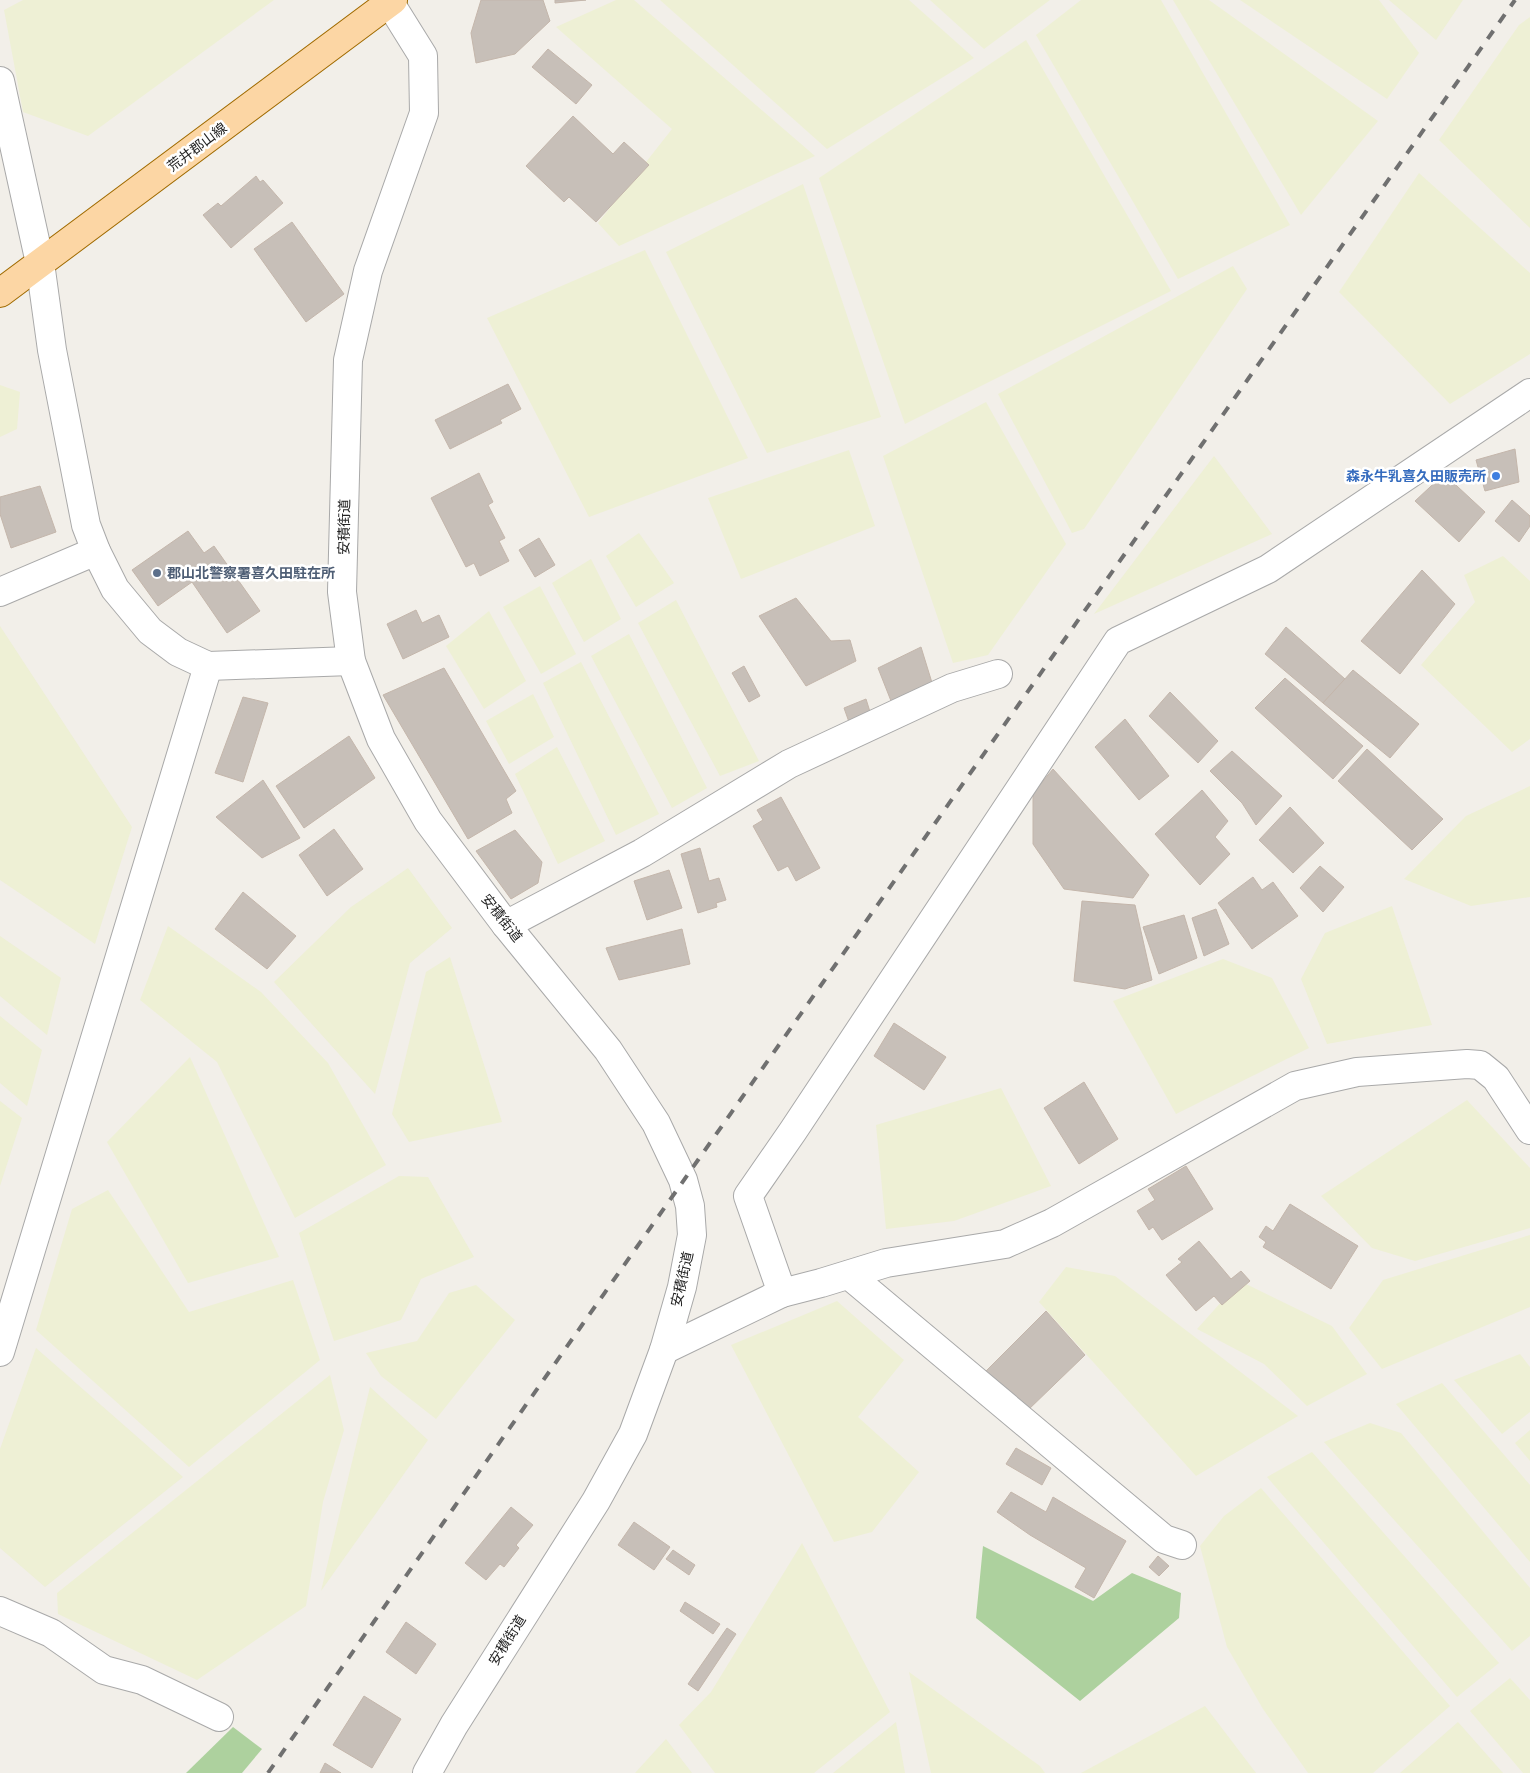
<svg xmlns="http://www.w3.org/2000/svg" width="1530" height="1773" font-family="Barlow,'Noto Sans JP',sans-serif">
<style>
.farmland{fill:#eef0d5}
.forest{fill:#add19e}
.building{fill:#c7bfb8;stroke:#c4b6ab}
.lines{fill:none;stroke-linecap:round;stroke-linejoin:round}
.minor-casing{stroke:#a9a9a9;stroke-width:30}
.major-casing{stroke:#a06b00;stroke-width:30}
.minor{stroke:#fff;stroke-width:28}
.major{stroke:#fcd6a4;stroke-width:28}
.rail{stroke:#707070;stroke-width:4;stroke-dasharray:10 10;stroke-linecap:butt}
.shop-dot{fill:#3f7fe0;stroke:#fff;stroke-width:2}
.service-dot{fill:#5c6f8a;stroke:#fff;stroke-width:2}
.labels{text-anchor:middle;stroke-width:5;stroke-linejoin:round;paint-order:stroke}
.street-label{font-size:14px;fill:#222;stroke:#fff}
.shop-label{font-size:14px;font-weight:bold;fill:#366cbe;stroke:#fff;text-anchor:end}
.service-label{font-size:14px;font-weight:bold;fill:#4e5e75;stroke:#fff;text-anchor:start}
</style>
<rect width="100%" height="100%" fill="#f2efe9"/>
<g class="farmland">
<path d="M23,0H274L88,136L23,112L4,10Z"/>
<path d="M616,0H634L815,156L619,246L598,223L672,129L556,27Z"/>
<path d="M660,0H909L974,58L827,149Z"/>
<path d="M930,0H1050L984,49Z"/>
<path d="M1081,0H1161L1290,225L1178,279L1036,35Z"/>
<path d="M1173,0H1209L1378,121L1301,215Z"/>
<path d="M1240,0H1379L1419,53L1387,99Z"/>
<path d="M1389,0H1463L1436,40Z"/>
<path d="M1530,17V228L1439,140L1519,25Z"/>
<path d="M1026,40L1171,291L905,424L819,178Z"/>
<path d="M1419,173L1530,273V354L1450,404L1339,292Z"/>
<path d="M803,184L881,417L767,453L666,252Z"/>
<path d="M645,250L748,458L589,517L487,318Z"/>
<path d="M1233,266L1247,289L1084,529L1072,533L998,394Z"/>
<path d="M0,385L20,392L17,429L0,437Z"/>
<path d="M986,402L1066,544L988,655L953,663L883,456Z"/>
<path d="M849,450L875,526L741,579L708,498Z"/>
<path d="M1214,456L1272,534L1094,614Z"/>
<path d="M639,533L674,583L636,607L606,556Z"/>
<path d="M1503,556L1530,581V739L1512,752L1421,665L1475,602L1464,575Z"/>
<path d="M591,559L621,619L584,642L552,583Z"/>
<path d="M540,586L576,654L541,674L503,607Z"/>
<path d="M676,600L759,761L720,776L638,623Z"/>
<path d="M489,611L526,681L484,709L446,646Z"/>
<path d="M0,626L132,827L95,944L0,880Z"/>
<path d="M629,634L707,788L672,808L591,656Z"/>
<path d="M581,662L659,814L616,835L543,683Z"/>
<path d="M533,694L554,737L509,764L486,721Z"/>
<path d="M557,747L605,841L558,864L515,774Z"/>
<path d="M1530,786V897L1471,906L1404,879L1466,816Z"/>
<path d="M408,868L452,928L410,963L375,1094L274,982L351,907Z"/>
<path d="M1392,906L1432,1025L1327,1044L1301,979L1325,933Z"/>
<path d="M168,926L261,992L328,1063L386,1165L295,1218L217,1062L140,1000Z"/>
<path d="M0,936L61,978L47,1035L0,996Z"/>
<path d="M450,957L502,1122L409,1142L392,1114L426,972Z"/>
<path d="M1223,959L1272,978L1309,1048L1176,1114L1113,1001Z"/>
<path d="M0,1016L42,1050L27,1106L0,1083Z"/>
<path d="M190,1057L279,1257L188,1283L107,1142Z"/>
<path d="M1001,1088L1051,1186L954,1221L886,1229L876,1125Z"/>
<path d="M1467,1100L1530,1168V1228L1415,1261L1372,1248L1321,1196Z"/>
<path d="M0,1101L22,1118L0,1186Z"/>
<path d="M399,1176L428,1177L474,1257L421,1279L401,1320L334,1341L299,1233Z"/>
<path d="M108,1190L189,1312L293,1280L320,1360L189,1467L36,1330L72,1209Z"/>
<path d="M1530,1235V1307L1382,1369L1349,1328L1383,1280Z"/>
<path d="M1066,1267L1115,1276L1298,1416L1196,1476L1039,1302Z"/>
<path d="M1240,1281L1332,1326L1367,1374L1307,1406L1264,1364L1197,1329Z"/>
<path d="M476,1285L515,1320L436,1419L381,1376L366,1353L417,1341L449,1293Z"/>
<path d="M837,1301L904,1360L858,1417L919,1472L872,1532L834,1542L731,1345Z"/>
<path d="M36,1348L183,1477L45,1587L0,1548V1449Z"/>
<path d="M1520,1354L1530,1367V1412L1502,1434L1454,1380Z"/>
<path d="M330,1375L344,1430L323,1502L306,1606L197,1680L58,1614L57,1593Z"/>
<path d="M1442,1383L1530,1485V1562L1396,1404Z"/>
<path d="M370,1387L428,1440L321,1591Z"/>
<path d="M1370,1423L1401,1433L1530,1588V1636L1512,1651L1324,1442Z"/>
<path d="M1530,1430V1461L1515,1443Z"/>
<path d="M1312,1452L1499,1663L1457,1697L1267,1477Z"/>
<path d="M1261,1488L1450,1706L1373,1773H1308L1263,1709L1227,1647L1200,1546L1224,1516Z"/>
<path d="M802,1543L890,1712L814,1773H715L679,1725L711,1692Z"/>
<path d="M909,1672L1040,1766L1045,1773H931Z"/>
<path d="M1510,1678L1530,1700V1773H1523L1470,1711Z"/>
<path d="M1205,1706L1256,1773H1081Z"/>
<path d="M896,1722L905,1773H833Z"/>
<path d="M1458,1722L1503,1773H1400Z"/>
<path d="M666,1739L692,1773H635Z"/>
</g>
<g class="forest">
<path d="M983,1546L1093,1601L1132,1573L1181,1593L1179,1618L1080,1701L976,1618Z"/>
<path d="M233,1727L262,1749L242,1773H186Z"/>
</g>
<g class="building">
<path d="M481,0H543L550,21L515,54L476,63L471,33Z"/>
<path d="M555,0H586L555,3Z"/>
<path d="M548,49L592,85L576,104L532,67Z"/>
<path d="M573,116L613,154L624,142L649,165L596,222L569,197L564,202L526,166Z"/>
<path d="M256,176L260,182L263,180L283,203L231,248L203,215L218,203L221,206Z"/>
<path d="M292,222L344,294L306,322L254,249Z"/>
<path d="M508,384L521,409L500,420L502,423L450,449L435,420Z"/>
<path d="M1515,449L1519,482L1485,491L1476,460Z"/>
<path d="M479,473L493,502L488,505L505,538L499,541L509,561L480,576L474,563L466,567L431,498Z"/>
<path d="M1444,474L1485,512L1459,542L1415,501Z"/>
<path d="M40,486L56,532L11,548L0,514V497Z"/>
<path d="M1512,500L1530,516V526L1519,542L1495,521Z"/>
<path d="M188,531L204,553L214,546L260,611L227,633L192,582L158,606L132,570Z"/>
<path d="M539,538L555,565L535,577L519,550Z"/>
<path d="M1422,570L1455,604L1400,674L1361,641Z"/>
<path d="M796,598L831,641L850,640L856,661L806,686L759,616Z"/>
<path d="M416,610L422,623L439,615L449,637L403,659L387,624Z"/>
<path d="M1286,627L1345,679L1323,703L1265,654Z"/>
<path d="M921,647L933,686L893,706L878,668Z"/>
<path d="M744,666L760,696L749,702L732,673Z"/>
<path d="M444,668L516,791L506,799L512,813L468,839L383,695Z"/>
<path d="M1353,670L1419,724L1390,758L1323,703Z"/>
<path d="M1285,678L1363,746L1333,779L1255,708Z"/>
<path d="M1170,692L1218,741L1198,763L1149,716Z"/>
<path d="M243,697L268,703L243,782L215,773Z"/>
<path d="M866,699L871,715L849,722L844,708Z"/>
<path d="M1125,719L1169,776L1139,800L1095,747Z"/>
<path d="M349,736L375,778L304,828L276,786Z"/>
<path d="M1367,749L1443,819L1412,850L1338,781Z"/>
<path d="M1232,751L1282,796L1256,825L1242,803L1210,771Z"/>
<path d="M1053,769L1149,875L1133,898L1064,889L1033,844V793Z"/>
<path d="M263,780L300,838L262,858L216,817Z"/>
<path d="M1202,790L1228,821L1215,837L1230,854L1200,885L1155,834Z"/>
<path d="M781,797L820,868L796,881L788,866L778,871L753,826L763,820L757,810Z"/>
<path d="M1290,807L1324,843L1293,873L1259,840Z"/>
<path d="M334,829L363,869L327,896L299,855Z"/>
<path d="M515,830L542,862L538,883L511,899L476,851Z"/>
<path d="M700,848L709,881L719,878L726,900L716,903L717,907L698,913L681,854Z"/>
<path d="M1320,866L1344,887L1323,912L1300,888Z"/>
<path d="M669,870L682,908L647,920L634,881Z"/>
<path d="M1253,877L1262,890L1273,882L1298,916L1252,949L1218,903Z"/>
<path d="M243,892L296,936L267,969L215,929Z"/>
<path d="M1082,901L1135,905L1152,980L1125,989L1074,981Z"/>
<path d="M1216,909L1229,944L1204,956L1192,918Z"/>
<path d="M1184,915L1197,958L1159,974L1143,927Z"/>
<path d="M682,929L690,964L619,980L606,948Z"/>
<path d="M894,1023L946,1057L924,1090L874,1056Z"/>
<path d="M1084,1082L1118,1139L1079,1164L1044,1108Z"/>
<path d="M1186,1166L1213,1209L1162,1240L1153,1227L1149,1230L1137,1211L1155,1200L1148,1189Z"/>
<path d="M1290,1204L1358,1246L1331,1289L1263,1247L1266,1242L1259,1237L1266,1226L1273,1231Z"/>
<path d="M1199,1241L1231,1279L1241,1271L1250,1281L1222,1305L1214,1296L1196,1311L1166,1275L1182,1262L1178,1259Z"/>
<path d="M1046,1311L1085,1355L1027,1411L986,1371Z"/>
<path d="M1016,1448L1051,1468L1042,1485L1006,1464Z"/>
<path d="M1011,1492L1046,1512L1053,1497L1126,1541L1094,1598L1075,1587L1086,1568L1030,1535L997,1512Z"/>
<path d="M511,1507L533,1525L516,1545L519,1548L504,1567L500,1564L486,1580L465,1563Z"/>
<path d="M634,1522L670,1547L654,1570L618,1545Z"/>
<path d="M673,1550L695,1565L689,1575L666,1559Z"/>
<path d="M1158,1556L1169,1566L1159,1576L1149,1567Z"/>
<path d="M685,1602L720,1624L713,1634L680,1611Z"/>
<path d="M406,1622L436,1644L416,1674L386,1652Z"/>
<path d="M727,1628L736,1634L698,1691L688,1684Z"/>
<path d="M364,1696L401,1719L372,1768L333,1745Z"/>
<path d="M325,1763L341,1773H320Z"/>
</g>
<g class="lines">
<defs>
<g id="minor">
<path d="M390,3L423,56L424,113L368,271L348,360L342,592L351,661L381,739L428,821L506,925L608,1050L656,1123L683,1180L690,1206L692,1235L682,1287L664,1350L633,1434L596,1501L454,1725L427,1773"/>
<path d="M0,81L40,263L52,350L86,525L96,551L115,589L150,631L178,652L208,666L351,661"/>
<path d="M0,592L96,551"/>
<path d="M506,925L642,853L789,764L952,688L998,674"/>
<path d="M849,1275L1164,1539L1182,1545"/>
<path d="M782,1293L748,1196L793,1131L1118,641L1268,569L1530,393"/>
<path d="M664,1350L782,1293L821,1283L886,1263L1005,1244L1052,1223L1295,1086L1357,1072L1467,1064L1480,1065L1496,1078L1530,1130"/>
<path d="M0,1352L208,666"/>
<path d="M0,1611L51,1633L104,1670L142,1680L219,1717"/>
</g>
<path id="major" d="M0,293L393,0"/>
</defs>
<use href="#minor" class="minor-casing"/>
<use href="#major" class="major-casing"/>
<use href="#minor" class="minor"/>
<use href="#major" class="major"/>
<path class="rail" d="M268,1773C682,1181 1099,591 1515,0"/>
</g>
<circle class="shop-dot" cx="1496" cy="476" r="5"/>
<circle class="service-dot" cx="157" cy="573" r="5"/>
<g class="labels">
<g class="street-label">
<text transform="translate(197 147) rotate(-37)" y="5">荒井郡山線</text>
<text transform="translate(344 527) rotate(-89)" y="5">安積街道</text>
<text transform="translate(502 918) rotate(52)" y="5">安積街道</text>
<text transform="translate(682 1279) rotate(-77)" y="5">安積街道</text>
<text transform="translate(507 1640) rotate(-58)" y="5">安積街道</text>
</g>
<g class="shop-label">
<text x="1486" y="481">森永牛乳喜久田販売所</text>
</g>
<g class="service-label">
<text x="167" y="578">郡山北警察署喜久田駐在所</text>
</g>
</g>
</svg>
